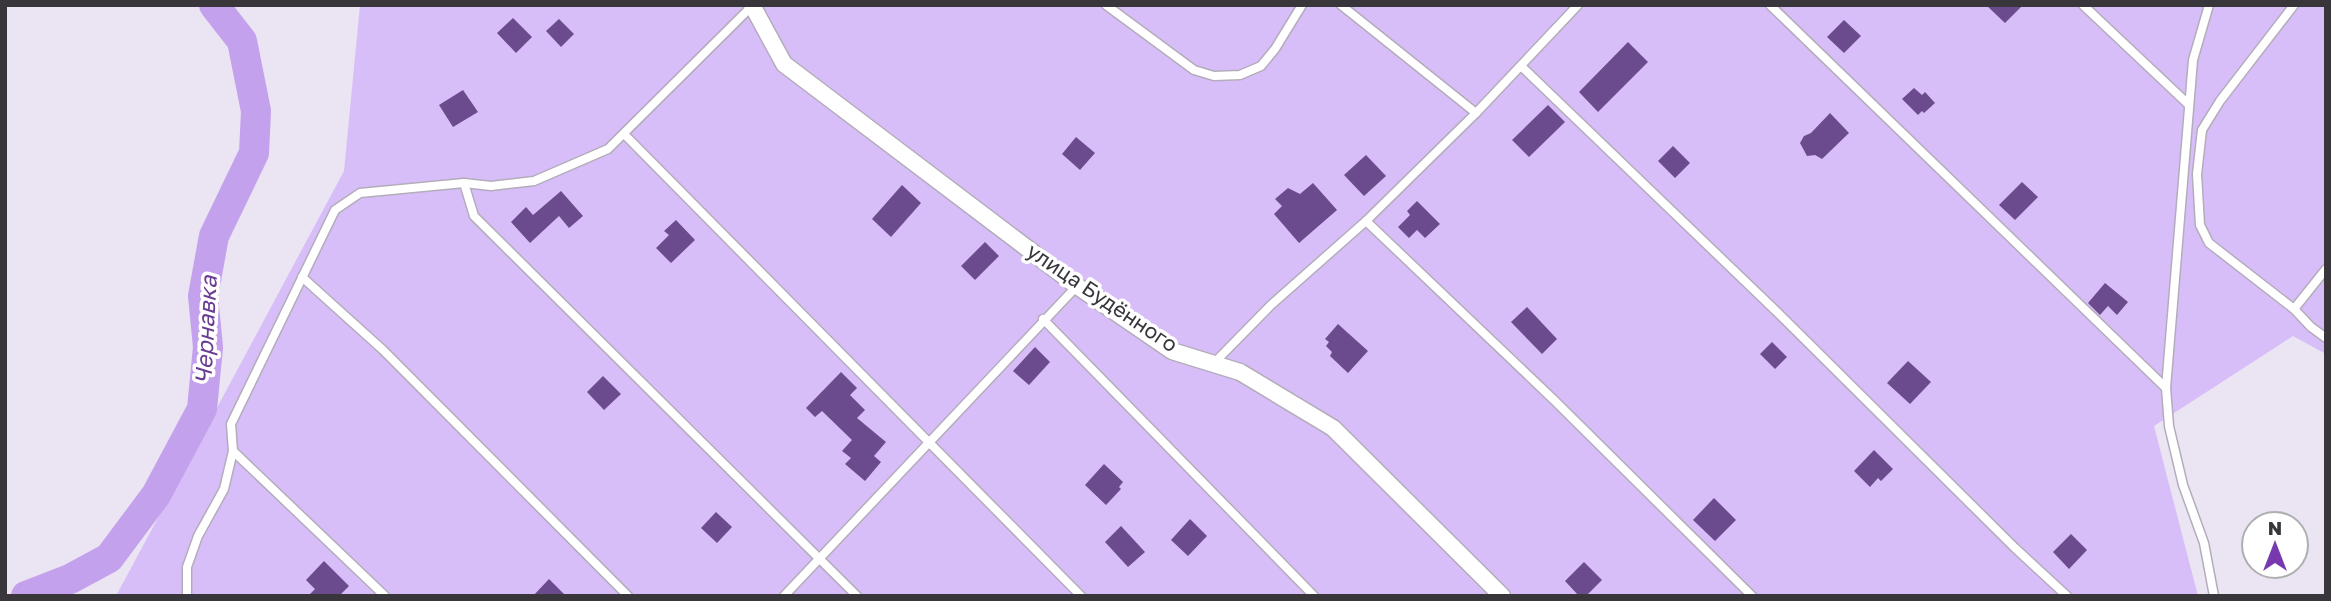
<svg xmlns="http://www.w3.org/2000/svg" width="2331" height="601" font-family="'Golos Text',sans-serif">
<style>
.green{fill:#d8bef8}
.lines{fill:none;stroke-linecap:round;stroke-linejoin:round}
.river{stroke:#c4a1ec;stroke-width:30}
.building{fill:#6b4a8d}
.service-casing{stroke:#b3adbb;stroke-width:11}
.minor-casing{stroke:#b3adbb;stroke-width:19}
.service{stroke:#fff;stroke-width:8}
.minor{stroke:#fff;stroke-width:16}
.labels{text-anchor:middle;stroke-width:7;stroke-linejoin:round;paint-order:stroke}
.street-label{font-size:21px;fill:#38363b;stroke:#fff}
.water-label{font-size:23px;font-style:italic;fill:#6a3d94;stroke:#fff}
</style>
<rect width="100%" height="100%" fill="#eae4f3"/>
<path class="green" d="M360,5H2326V354L2293,336L2154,426L2198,596H116L344,171Z"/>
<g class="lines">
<path class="river" d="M26,596L70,579L109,558L156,495L202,409L208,347L203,296L214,236L254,153L256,111L242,41L214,5"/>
</g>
<g class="building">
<path d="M1986,5H2023L2005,23Z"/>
<path d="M513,18L532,37L516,53L497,33Z"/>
<path d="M559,19L574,34L561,47L546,31Z"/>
<path d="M1844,20L1861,36L1844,53L1827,37Z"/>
<path d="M1628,42L1648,62L1598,112L1579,92Z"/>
<path d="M1914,88L1922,95L1925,92L1935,103L1924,113L1922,111L1918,115L1902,99Z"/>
<path d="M463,90L478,112L453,127L439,105Z"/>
<path d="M1548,105L1565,122L1529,157L1512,140Z"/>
<path d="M1830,113L1849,133L1822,159L1815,155L1807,156L1800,143L1804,136L1811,133Z"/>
<path d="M1076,137L1095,153L1080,170L1062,154Z"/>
<path d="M1673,146L1690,163L1675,178L1658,161Z"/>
<path d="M1366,155L1386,176L1364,196L1344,175Z"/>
<path d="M2022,182L2038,197L2015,220L1999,205Z"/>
<path d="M1313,183L1337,210L1299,243L1274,214L1282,206L1275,199L1288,188L1300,194Z"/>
<path d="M902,185L921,203L891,237L872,219Z"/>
<path d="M561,191L583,216L569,228L559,216L530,243L511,222L526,207L533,215Z"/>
<path d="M1417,201L1440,224L1425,238L1417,230L1409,238L1398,227L1410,215L1407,211Z"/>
<path d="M676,220L695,240L671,263L656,248L669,235L664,231Z"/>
<path d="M985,242L999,256L975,280L961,266Z"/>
<path d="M2105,283L2128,302L2117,315L2108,306L2100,315L2088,303Z"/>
<path d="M1527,307L1557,339L1542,354L1511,322Z"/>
<path d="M1338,324L1368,351L1348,373L1330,356L1332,352L1326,346L1329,342L1325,339Z"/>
<path d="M1772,342L1787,357L1775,369L1760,354Z"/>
<path d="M1035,347L1050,362L1029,385L1013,371Z"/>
<path d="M1908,361L1931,382L1910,404L1887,383Z"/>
<path d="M841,372L857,388L850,395L865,410L857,418L886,442L874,456L881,462L865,481L845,464L851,458L842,451L852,440L822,411L815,417L806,408Z"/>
<path d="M603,376L621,394L604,410L587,392Z"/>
<path d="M1874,450L1893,469L1881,481L1878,478L1870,487L1854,471Z"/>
<path d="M1104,464L1123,482L1119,487L1121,489L1106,505L1085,485Z"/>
<path d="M1714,498L1736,520L1715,541L1693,520Z"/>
<path d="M716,512L732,527L717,543L701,528Z"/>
<path d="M1190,519L1207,536L1188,556L1171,540Z"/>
<path d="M1121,526L1145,552L1128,567L1105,542Z"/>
<path d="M2071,534L2087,550L2069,569L2053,552Z"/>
<path d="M324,561L349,586L339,596H308L315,589L306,580Z"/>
<path d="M1584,562L1602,580L1586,596H1579L1565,581Z"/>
<path d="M549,579L566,596H533Z"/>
</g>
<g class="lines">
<defs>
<g id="service">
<path d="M1106,5L1194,70L1214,76L1240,75L1261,66L1275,49L1302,5"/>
<path d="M1341,5L1476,113"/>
<path d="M1770,5L2166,388"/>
<path d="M2083,5L2188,104"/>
<path d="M2209,5L2193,60L2166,388L2169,426L2183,485L2204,543L2214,596"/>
<path d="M2294,5L2220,101L2202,130L2197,174L2200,225L2209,243L2294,309L2311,327L2326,338"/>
<path d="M1521,66L1776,311L2015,548L2067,596"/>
<path d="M625,135L1081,596"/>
<path d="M464,183L474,216L857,596"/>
<path d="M1366,221L1554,400L1752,596"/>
<path d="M302,277L383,350L628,596"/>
<path d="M2294,309L2326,269"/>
<path d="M1043,319L1314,596"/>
<path d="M1214,363L1271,305L1366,221L1476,113L1578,5"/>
<path d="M233,451L385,596"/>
<path d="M187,596V567L198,536L224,489L233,451L231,424L335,210L360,193L464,183L491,186L534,181L608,149L752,6"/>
<path d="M784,596L1077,286"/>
</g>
<path id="minor" d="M752,5L784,64L1077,286L1172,351L1240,372L1333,428L1502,596"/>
</defs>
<use href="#service" class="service-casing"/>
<use href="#minor" class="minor-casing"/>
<use href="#service" class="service"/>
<use href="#minor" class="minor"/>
</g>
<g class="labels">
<g class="street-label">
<text transform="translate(1102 298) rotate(34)" y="7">улица Будённого</text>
</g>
<g class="water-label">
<text transform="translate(206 330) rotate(-87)" y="8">Чернавка</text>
</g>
</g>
<rect width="2331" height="601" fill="none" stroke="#38363b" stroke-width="14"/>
<g transform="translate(2275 545)"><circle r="33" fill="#ffffff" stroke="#afafb1" stroke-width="2"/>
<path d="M0-5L12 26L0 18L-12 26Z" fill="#7839ae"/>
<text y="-10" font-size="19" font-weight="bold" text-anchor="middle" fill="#38363b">N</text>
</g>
</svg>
